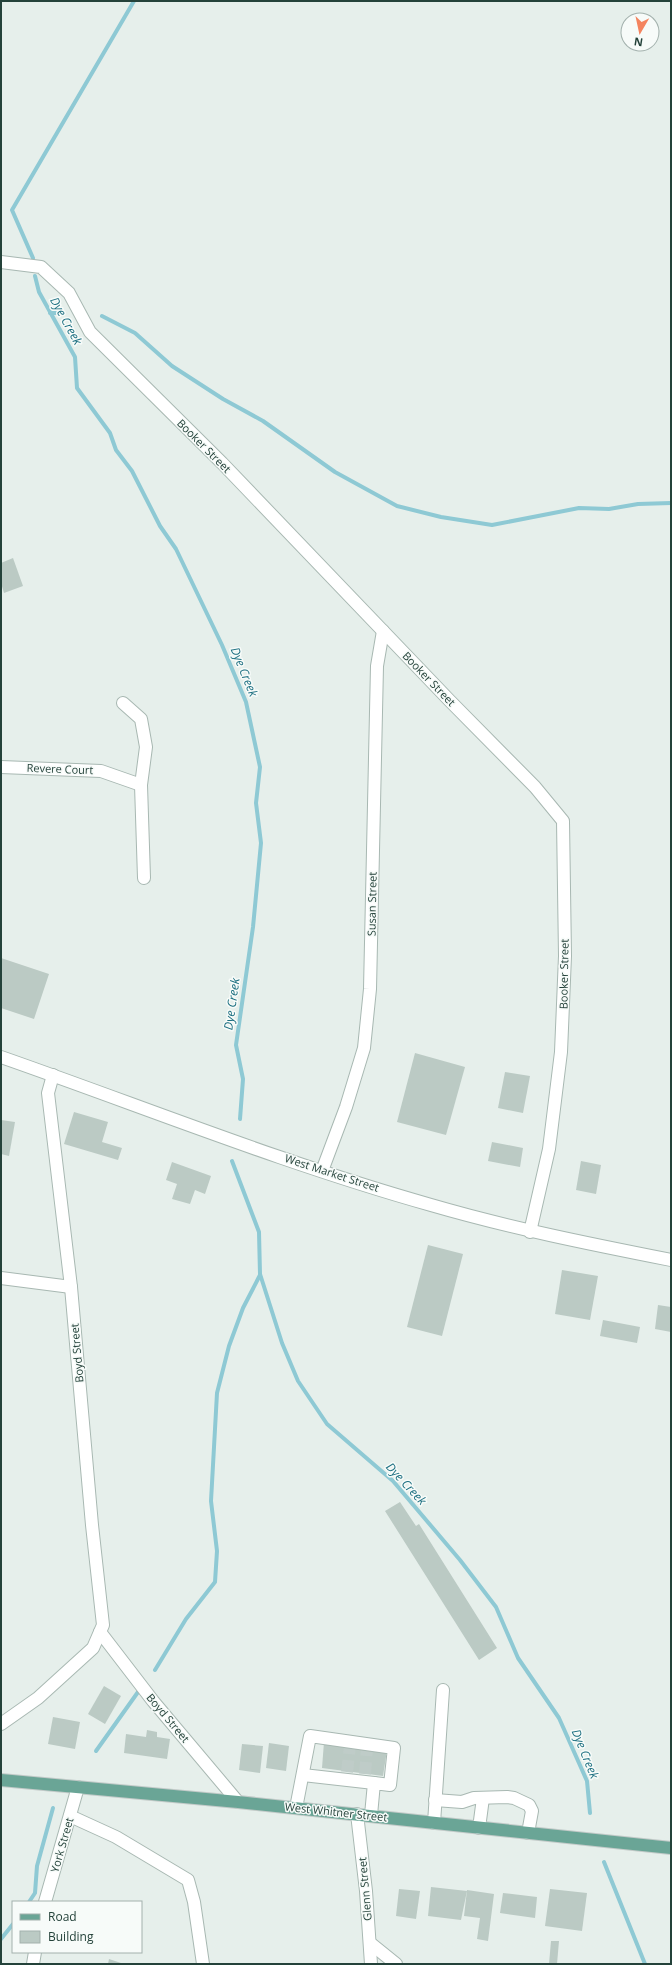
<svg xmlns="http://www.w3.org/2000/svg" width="672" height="1965" font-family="'Open Sans',sans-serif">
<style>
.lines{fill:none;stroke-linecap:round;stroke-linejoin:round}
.stream{stroke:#8ec9d4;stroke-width:4}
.building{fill:#bbcac4}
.minor-tunnel{stroke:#bfccc8;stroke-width:12;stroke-dasharray:12 6;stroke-linecap:butt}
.minor-casing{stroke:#a8b8b2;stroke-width:14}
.major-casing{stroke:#c2cac8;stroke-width:14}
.minor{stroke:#fff;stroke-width:12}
.major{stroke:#6aa596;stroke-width:12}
.labels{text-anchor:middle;stroke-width:3;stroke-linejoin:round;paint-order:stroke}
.street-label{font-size:11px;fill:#24423a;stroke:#f7fbf9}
.water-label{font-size:12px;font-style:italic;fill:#1c6f80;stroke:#f7fbf9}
</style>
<rect width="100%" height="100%" fill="#e6efeb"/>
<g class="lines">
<g class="stream">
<path d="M33,258L12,210L134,1"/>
<path d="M35,276L39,292L75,357L77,388L110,433L116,450L132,471L160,526L176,549L222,645L246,702L260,767L256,803L261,843L253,927L236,1045L243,1079L240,1119"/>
<path d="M50,313H60"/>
<path d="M102,316L135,333L172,366L223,399L263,421L335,472L397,506L441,517L492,525L579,508L609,509L638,504L671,503"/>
<path d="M232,1161L259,1232L260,1274L282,1343L298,1381L327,1424L393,1481L460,1560L496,1607L518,1658L559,1718L587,1781L590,1813"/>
<path d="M155,1670L186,1619L215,1582L217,1551L211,1501L217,1393L229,1346L243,1308L260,1275"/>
<path d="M96,1751L138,1692"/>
<path d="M604,1862L645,1964"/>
<path d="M29,1902L35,1893L37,1866L53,1808"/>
<path d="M1,1939L13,1924"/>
</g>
</g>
<g class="building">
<path d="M13,558L23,586L4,593L1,583V563Z"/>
<path d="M1,958L49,974L34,1019L1,1008Z"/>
<path d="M415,1053L465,1067L446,1135L397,1122Z"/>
<path d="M505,1072L530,1076L523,1113L498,1108Z"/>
<path d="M74,1112L108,1122L102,1142L122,1148L118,1160L64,1144Z"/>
<path d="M1,1120L15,1122L9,1156L1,1154Z"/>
<path d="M492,1142L523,1148L520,1167L488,1161Z"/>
<path d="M581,1161L601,1165L596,1194L576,1190Z"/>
<path d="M172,1162L211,1176L205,1194L195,1190L190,1204L172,1199L177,1184L166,1180Z"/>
<path d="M428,1245L463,1254L442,1336L407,1327Z"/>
<path d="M562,1270L598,1276L590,1320L555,1314Z"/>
<path d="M658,1305L671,1307V1332L655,1329Z"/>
<path d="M603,1320L640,1327L637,1343L600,1336Z"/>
<path d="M400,1502L416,1526L419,1524L497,1648L479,1660L385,1511Z"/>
<path d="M104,1686L121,1696L105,1724L88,1714Z"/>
<path d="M53,1717L80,1722L75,1749L48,1744Z"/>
<path d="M147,1730L157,1732V1737L170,1739L167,1759L124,1753L126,1734L146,1737Z"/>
<path d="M324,1742L387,1750L383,1776L322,1768Z"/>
<path d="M269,1743L289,1746L286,1771L266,1768Z"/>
<path d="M242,1744L263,1746L260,1773L239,1770Z"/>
<path d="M431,1887L467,1891L461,1920L428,1916Z"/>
<path d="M399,1889L420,1891L416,1919L396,1916Z"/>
<path d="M550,1889L587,1893L582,1931L545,1926Z"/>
<path d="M467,1890L494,1894L488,1941L477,1939L480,1918L464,1916Z"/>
<path d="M503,1893L537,1897L535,1918L500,1913Z"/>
<path d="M551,1941H559L557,1964H549Z"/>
<path d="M109,1959L124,1964H108Z"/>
</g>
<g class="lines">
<g class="minor-tunnel">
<path d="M347,1772L350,1746"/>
<path d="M365,1774L367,1748"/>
</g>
<defs>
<g id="minor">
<path d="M1,262L41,267L69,293L90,332L222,463L450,701L535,787L563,821L565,956L561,1052L549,1149L530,1232"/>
<path d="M123,703L141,719L146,747L141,785L144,878"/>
<path d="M1,767L101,771L141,785"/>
<path d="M1,1057C144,1107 285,1164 431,1205C510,1228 590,1244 671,1260"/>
<path d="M322,1171L346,1107L364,1048L370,989L377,666L383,631"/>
<path d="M1,1278L71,1287"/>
<path d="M100,1632L153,1701L238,1802"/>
<path d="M1,1724L38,1698L93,1648L103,1625L92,1525L71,1287L48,1093L53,1075"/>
<path d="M303,1775L374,1783"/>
<path d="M435,1800L462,1802L474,1798L507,1797L514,1798L529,1805L532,1811L528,1833"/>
<path d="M296,1808L310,1736L394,1748L390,1785L374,1783L371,1815"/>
<path d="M357,1814L366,1891L371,1964"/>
<path d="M70,1816L116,1837L188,1880L194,1902L203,1964"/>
<path d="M434,1823L443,1690"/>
<path d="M479,1828L483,1798"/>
<path d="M45,1902L78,1787"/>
<path d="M370,1943L396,1964"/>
<path d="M33,1964L35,1952"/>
</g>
<path id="major" d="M1,1780L238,1802L671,1848"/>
</defs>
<use href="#minor" class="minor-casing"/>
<use href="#major" class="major-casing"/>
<use href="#minor" class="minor"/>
<use href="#major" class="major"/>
</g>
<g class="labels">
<g class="street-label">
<text transform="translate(204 446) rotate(45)" y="4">Booker Street</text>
<text transform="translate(429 679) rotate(46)" y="4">Booker Street</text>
<text transform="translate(60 769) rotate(2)" y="4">Revere Court</text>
<text transform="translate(372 904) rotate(-89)" y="4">Susan Street</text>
<text transform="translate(564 974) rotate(-89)" y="4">Booker Street</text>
<text transform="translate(332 1173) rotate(18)" y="4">West Market Street</text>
<text transform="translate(77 1353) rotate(-95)" y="4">Boyd Street</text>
<text transform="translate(168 1718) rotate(50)" y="4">Boyd Street</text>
<text transform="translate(336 1812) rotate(6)" y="4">West Whitner Street</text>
<text transform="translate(62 1845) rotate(-74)" y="4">York Street</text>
<text transform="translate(365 1889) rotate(-95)" y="4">Glenn Street</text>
</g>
<g class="water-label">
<text transform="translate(66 321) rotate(61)" y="4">Dye Creek</text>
<text transform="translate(244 672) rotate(68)" y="4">Dye Creek</text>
<text transform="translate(232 1004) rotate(-82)" y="4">Dye Creek</text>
<text transform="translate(406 1484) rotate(47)" y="4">Dye Creek</text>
<text transform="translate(585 1754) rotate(68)" y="4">Dye Creek</text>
</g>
</g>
<rect width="672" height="1965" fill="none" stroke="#24423a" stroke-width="4"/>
<rect x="12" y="1901" width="130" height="52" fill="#f7fbf9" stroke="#a3b1ad"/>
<rect x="20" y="1914" width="20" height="6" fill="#6aa596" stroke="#a3b1ad"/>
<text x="48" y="1921" font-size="12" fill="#24423a">Road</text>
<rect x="20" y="1931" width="20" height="12" fill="#bbcac4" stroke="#a3b1ad"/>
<text x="48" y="1941" font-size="12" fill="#24423a">Building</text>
<g transform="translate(640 32) rotate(189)"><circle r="19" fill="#f7fbf9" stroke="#a3b1ad"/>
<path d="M0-3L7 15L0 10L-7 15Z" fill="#f4845f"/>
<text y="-6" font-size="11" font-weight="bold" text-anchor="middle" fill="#24423a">N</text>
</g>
</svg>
